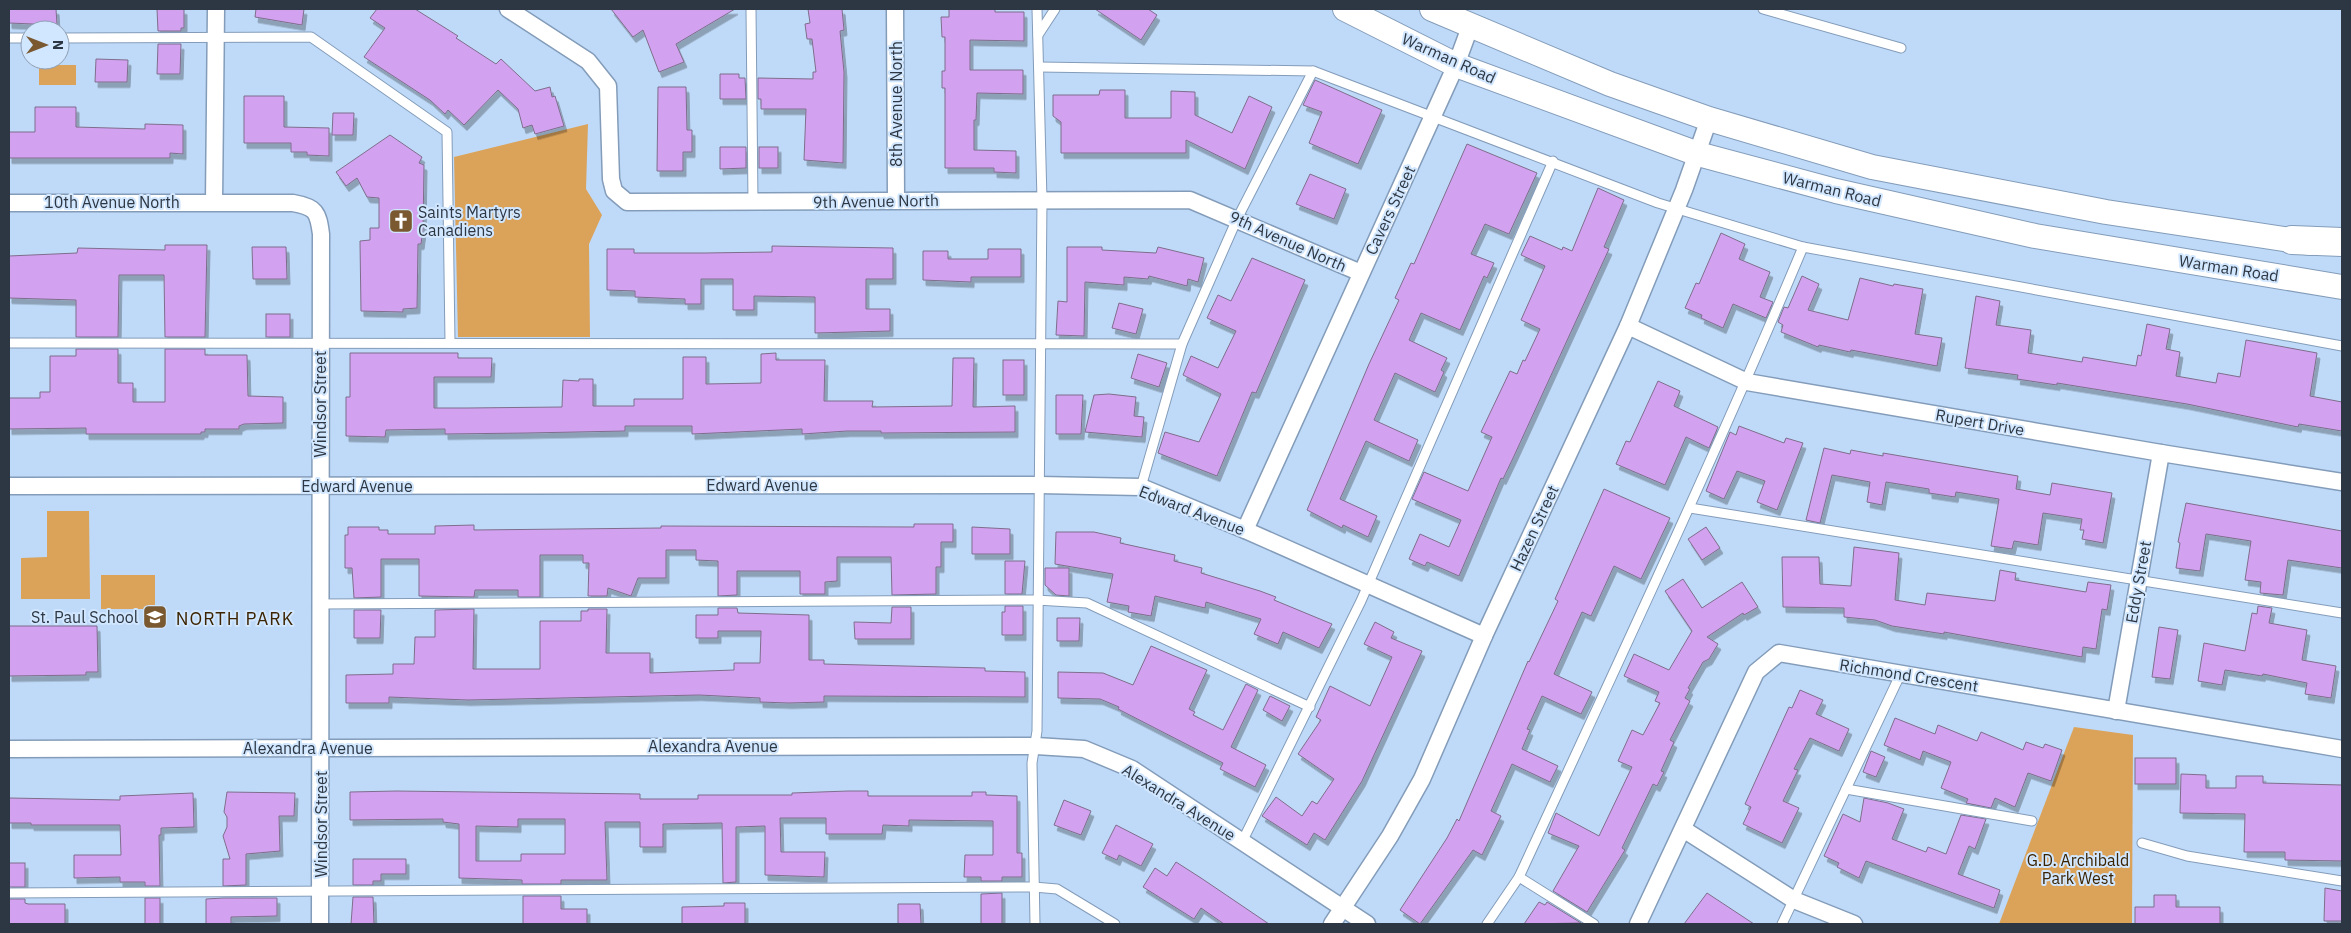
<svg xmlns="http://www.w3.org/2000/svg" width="2351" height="933" font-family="'IBM Plex Sans',sans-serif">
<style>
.green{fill:#dba25a}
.building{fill:#d2a2f1;stroke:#7f6d8c;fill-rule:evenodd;filter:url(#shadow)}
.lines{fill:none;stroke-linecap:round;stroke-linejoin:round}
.service-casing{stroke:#839cb9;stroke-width:11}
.minor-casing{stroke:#839cb9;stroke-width:19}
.secondary-casing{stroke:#839cb9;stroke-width:26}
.motorway-casing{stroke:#839cb9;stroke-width:30}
.service{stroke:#fff;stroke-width:9}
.minor{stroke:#fff;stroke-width:16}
.secondary{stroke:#fff;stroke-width:24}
.motorway{stroke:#fff;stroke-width:28}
.labels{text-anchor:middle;stroke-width:4;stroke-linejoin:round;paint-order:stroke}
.street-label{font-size:16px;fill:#2d3743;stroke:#d1e6ff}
.poi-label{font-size:16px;fill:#2d3743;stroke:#d1e6ff;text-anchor:start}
.park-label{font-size:16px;fill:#3b2300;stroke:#d1e6ff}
.neighbourhood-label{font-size:18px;letter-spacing:1px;fill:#3c2401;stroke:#d1e6ff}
</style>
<defs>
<filter id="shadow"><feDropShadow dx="3" dy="5.5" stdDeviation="0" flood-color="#0004"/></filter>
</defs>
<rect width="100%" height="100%" fill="#bfdaf8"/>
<g class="green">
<rect x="39" y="65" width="37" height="20"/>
<path d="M588,124L586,189L602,215L589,244L590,337H458L454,157Z"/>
<path d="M47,511H89L90,599H21V558L47,557Z"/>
<rect x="101" y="575" width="54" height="34"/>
<path d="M2074,727L2133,735L2132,924H1999Z"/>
</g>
<g class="building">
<path d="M9,9H56L57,25L9,23Z"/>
<path d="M157,9H184V28H181V31H158Z"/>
<path d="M256,9H304L302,25L255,17Z"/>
<path d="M377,9H415L458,36L456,38L496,64L501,59L535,91L550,87L552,97L555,96L564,126L535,134L532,125L523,128L518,109L498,90L464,125L448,110L445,114L430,100L364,57L385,28L370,18Z"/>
<path d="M611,9H735L676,44L684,62L659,72L643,30L633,37Z"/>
<path d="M808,9H842L844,30L840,31L844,72L843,163L804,160L806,109H761V99H758V78L813,79V72H816L812,39H807L805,24L810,23Z"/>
<path d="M949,9H995V12H1024V41L970,40V70H1023V94L977,93L976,120H974V150L1016,151V173L994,172V168H945V88H942V71H945V37H942L941,17H949Z"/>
<path d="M1095,9H1148L1157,15L1141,40Z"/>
<path d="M158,44H181L180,74H157Z"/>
<path d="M96,59L128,60L127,82H95Z"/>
<path d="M720,74H739V78H745L746,99H720Z"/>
<path d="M1315,80L1382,110L1358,164L1309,143L1322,112L1303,105Z"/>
<path d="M658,87H686L687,130H692V152H683V171H657Z"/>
<path d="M1100,90H1125V118H1171V91L1195,92V115L1232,133L1249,96L1272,107L1245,169L1186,140V153H1061V122L1053,116V95H1099Z"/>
<path d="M244,96H284V127L329,128V156L307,155V152H291V143H244Z"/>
<path d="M35,107H76V127L145,129V124L183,125V154L170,153V158H9V132H35Z"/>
<path d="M333,113H354L353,135H332Z"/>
<path d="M390,135L422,157L419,163L424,165L423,229L421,244H418L417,308L403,309V312L361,311L360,241L370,240V228H379V198L367,197L357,178L346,186L336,172Z"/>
<path d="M1467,144L1537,173L1509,234L1485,224L1471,254L1494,263L1487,278L1484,276L1460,330L1421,313L1409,340L1447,358L1441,370L1444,372L1435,392L1395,373L1374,420L1418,440L1409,461L1366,441L1340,499L1377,516L1368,537L1343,525L1342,528L1307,510L1369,364L1399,300L1395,298L1411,263L1414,264Z"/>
<path d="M720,147H746V168L720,169Z"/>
<rect x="759" y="147" width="19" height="21"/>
<path d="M1310,174L1346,189L1334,219L1296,204Z"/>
<path d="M1598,188L1624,200L1604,247L1609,249L1514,456L1503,479L1501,478L1459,576L1427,562L1425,566L1409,559L1420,534L1449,547L1461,520L1412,499L1424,472L1468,491L1492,437L1481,432L1510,371L1517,374L1523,360L1525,361L1540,329L1521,320L1545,266L1521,255L1530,236L1562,250L1563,247L1572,251Z"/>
<path d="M1721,233L1745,244L1739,259L1770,272L1760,297L1773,302L1766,318L1733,304L1723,328L1701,318L1702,315L1685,308L1696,283L1699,284Z"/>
<path d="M165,245H207L205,337H165L164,275H119L118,337H76V300L9,298V256L77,253L78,248L165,250Z"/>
<path d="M772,246L893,248V279H866V309H890V331L815,333V297L754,296V310H733V279H701V304H685V299L635,297V291L607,290V249H634V253H705L772,252Z"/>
<path d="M252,247H286L287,279H253Z"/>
<path d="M1067,247H1102V250L1156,253L1158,247L1204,258L1198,282L1188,279L1187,286L1149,276L1148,279L1124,277V285L1085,282L1084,336L1056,335L1058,301L1067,302Z"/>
<path d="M988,249H1021V277H971V282L923,280V251H948V259H988Z"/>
<path d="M1252,258L1305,280L1256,393L1252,392L1217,476L1158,453L1165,432L1199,442L1221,394L1183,375L1191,356L1218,368L1236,331L1207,318L1218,295L1231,301Z"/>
<path d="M1802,276L1819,284L1808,310L1848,320L1860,278L1893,286L1894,284L1923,289L1915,334L1942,338L1937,366L1851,350L1850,352L1819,345L1818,347L1781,332L1783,325L1778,322L1784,307L1788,308Z"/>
<path d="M1976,296L2000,301L1996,325L2031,330L2028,353L2082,362L2083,357L2136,366L2138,355L2141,356L2147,324L2170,329L2166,349L2180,352L2176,376L2216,383L2218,373L2240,377L2246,340L2317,353L2310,396L2342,402V431L2299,424L2298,427L2187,404L2057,383V385L2017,379L2018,375L1965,368Z"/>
<path d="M1119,303L1143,309L1136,334L1112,328Z"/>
<rect x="266" y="314" width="24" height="23"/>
<path d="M76,349H118V383H133V402H165V349H205V355H247L248,396L283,397V423L244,424L239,426V429H205V432H201V434H86V428L9,429V398H40V392H50V356H76Z"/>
<path d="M350,353H458V358H492L491,377H434V408H467L562,407L563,380L579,381V379H593V406H634V399H683V357H706V384L761,383V354L776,353V360H825L824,401H873L872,407L952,406L953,358H974L973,407L1015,406V432L881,433V431H847L802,434V429L692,434V426H625V431L527,433L445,434V429L386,430L385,437L346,436V397H350Z"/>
<path d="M1138,354L1167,363L1159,387L1131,378Z"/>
<rect x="1003" y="360" width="21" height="35"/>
<path d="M1658,381L1680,391L1674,406L1718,427L1709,448L1686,437L1665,485L1616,464L1626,441L1630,442Z"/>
<path d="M1109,394L1136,397L1134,416L1144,417L1142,437L1085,432L1094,395Z"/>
<path d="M1056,395H1083L1081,434H1056Z"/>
<path d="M1739,426L1784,443L1786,438L1803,443L1777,510L1757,502L1765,481L1737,471L1724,499L1706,491L1730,432L1736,435Z"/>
<path d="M1824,448L1850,454L1851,450L1883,456V453L2018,476L2016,489L2050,495L2052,483L2112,493L2103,543L2082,539L2084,530H2080L2082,519L2043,513L2038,545L2014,541L2012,549L1991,546L1999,499L1956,492L1955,497L1929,493V489L1886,482L1882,505L1867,502L1870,482L1832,475L1820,523L1806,520Z"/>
<path d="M1604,489L1670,518L1641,579L1614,566L1591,616L1582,612L1554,674L1592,692L1581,714L1542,696L1527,729L1530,730L1522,749L1558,766L1550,782L1512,764L1491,811L1501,816L1482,855L1473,850L1420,924L1400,910L1447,838L1457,819L1459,821L1528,661L1529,662L1558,601L1555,599Z"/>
<path d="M2186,503L2342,531V568L2288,560L2283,595L2260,593L2261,582L2245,580L2251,541L2206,534L2200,571L2176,568L2180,543L2178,542Z"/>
<path d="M914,524H953V542H941V567H936V594L892,595L891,557H837V581L825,582V594H800V571H737V595L718,596V561L696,560V550H666V578H638L631,596L608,588L607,596H588L589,563H583V555H540V597H518V590H475L474,597L419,596V559H381V597L354,598L352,568H345V535H348V527H379V530H388V534H435V526L474,525V530L661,528V526L914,527Z"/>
<path d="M972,527L1010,529V554H972Z"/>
<path d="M1706,527L1720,548L1702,560L1688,539Z"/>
<path d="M1056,532H1094L1121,538L1120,543L1175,555L1174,561L1202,568L1201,573L1260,591L1276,597L1274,600L1332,624L1319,648L1283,632L1278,644L1254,634L1261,619L1206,602L1205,608L1155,596L1151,616L1128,612L1129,606L1107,602L1113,574L1055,564Z"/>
<path d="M1854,547L1899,553L1895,600L1925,605L1927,593L1995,601L2000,570L2016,573L2015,580L2086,592L2088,582L2111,585L2107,610L2102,609L2096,649L2083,647L2082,657L1944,632V634L1892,626L1875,620L1844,617V608L1783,607L1782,557H1819L1820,584L1851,586Z"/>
<path d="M1005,561H1025L1022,594H1005Z"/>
<path d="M1045,568H1069V596L1056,595L1045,585Z"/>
<path d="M1683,579L1702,608L1742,582L1758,607L1744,615L1743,613L1707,637L1718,644L1709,659L1703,662L1688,688L1690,689L1685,698L1690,701L1670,740L1674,742L1661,771L1664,772L1657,786L1653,784L1622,848L1625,850L1587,912L1553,891L1579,846L1548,833L1556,813L1599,836L1632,767L1618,761L1632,730L1643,735L1660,703L1655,701L1659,692L1624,676L1634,654L1669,670L1692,631L1665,591Z"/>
<path d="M1005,606H1023V635H1002V612H1005Z"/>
<path d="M2258,606L2272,608L2269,623L2307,630L2302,660L2336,666L2331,698L2305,694L2307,683L2263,674L2262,676L2225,670L2222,685L2198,681L2204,643L2245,651L2252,613L2257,614Z"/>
<path d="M892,607H911V639H855L854,622L891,623Z"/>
<path d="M718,608H737L738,613L809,615V660H824V664L985,668V671L1025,672V697L824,696V702L789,703L760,702V698L699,695L468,700L389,697V703H346V675L393,674V664H414L415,637H435V610L474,609L473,669H540V621H581V611H588V609H607L606,653H650V673L734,670V663H760L761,631H718V638H696V615H718Z"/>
<path d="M354,610H381L380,638H354Z"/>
<path d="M1057,618H1080L1079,641H1057Z"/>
<path d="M1375,622L1394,632L1391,638L1422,651L1362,781L1325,840L1314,833L1307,845L1262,816L1276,797L1302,816L1312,801L1317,804L1334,779L1298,754L1321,720L1316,717L1330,686L1370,706L1392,657L1364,644Z"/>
<path d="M9,626H97L98,672H86V675L9,676Z"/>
<path d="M2159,627L2178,630L2170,679L2152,677Z"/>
<path d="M1151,646L1207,670L1189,709L1195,712L1193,715L1223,730L1246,684L1258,690L1231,747L1266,765L1255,787L1220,769L1223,763L1118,709L1119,707L1100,699L1058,698V672L1103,673L1133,685Z"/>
<path d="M1800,690L1823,700L1816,714L1849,729L1839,751L1810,738L1794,769L1798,770L1783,801L1799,808L1782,843L1743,824L1751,807L1745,804L1789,707L1792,708Z"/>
<path d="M1270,696L1290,706L1282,721L1263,710Z"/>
<path d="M1895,718L1935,734L1938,725L1977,741L1981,732L2023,750L2026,742L2043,748L2045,744L2062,750L2051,781L2028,773L2015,807L1995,798L1991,808L1966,803L1968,799L1941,788L1951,762L1923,751L1920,760L1884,745Z"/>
<path d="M1871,751L1885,757L1876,777L1863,772Z"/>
<rect x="2135" y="758" width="41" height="26"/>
<path d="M2181,774L2206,775V788H2236V776H2263V783L2342,785V861L2285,860V852H2244L2245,814L2180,813Z"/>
<path d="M396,791L640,794V799H698V795H792V793L848,791H868V796H972V792H986V795L1017,796V853H1022V877H1002V881H981V877H964L965,855H993V821L909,820V826L883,825L882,834H826V818H780L781,852H825L824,877L765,875V826L736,827V882L723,883L722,823L663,824V847H640V822H605L607,880H561V884H522V880L459,878V824L443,822V819L350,820V792ZM518,819H565V854H521V861H476V826L518,827Z"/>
<path d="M227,792L295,793L294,816H279L280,851L246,854V885L223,886V859H230L223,836L227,827V817L224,812Z"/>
<path d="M193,793L194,827L161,828V835H159L160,886H145V882H120V877L74,878V855H121L120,825H31V823H9V798L120,800V796Z"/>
<path d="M1864,798L1888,803L1904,809L1892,839L1926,852L1928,847L1946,854L1961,815L1986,819L1975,849L1969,846L1958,874L2000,890L1994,908L1866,861L1859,878L1837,867L1839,863L1824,856L1843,814L1860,822Z"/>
<path d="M1064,800L1091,811L1081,835L1054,825Z"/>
<path d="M1116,825L1153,844L1141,866L1119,855L1117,860L1102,853Z"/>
<path d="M353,859H406V874H381V881H373V885H353Z"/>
<path d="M1176,862L1201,878L1269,924H1224L1201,908L1194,919L1143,887L1155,868L1167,876Z"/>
<rect x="9" y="863" width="16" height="24"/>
<path d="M2325,888L2342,891V921H2324Z"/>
<path d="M1002,893V924H981V894Z"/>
<path d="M1707,893L1754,924H1684Z"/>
<path d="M2154,895H2176V907H2220V924H2135V907H2154Z"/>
<path d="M523,896H561V909H587V924H523Z"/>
<path d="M353,897H373L374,924H351Z"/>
<rect x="145" y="898" width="15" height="26"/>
<path d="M223,898H277V916L231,917V924H206V899Z"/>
<path d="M9,899H25V903L28,904H65V924H9Z"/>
<path d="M1539,902L1545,905L1547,902L1581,923L1524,924Z"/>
<path d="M724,903H745V924H682V907L724,906Z"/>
<path d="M898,904H920L921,924H898Z"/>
</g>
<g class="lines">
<defs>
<g id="service">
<path d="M751,9L753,203"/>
<path d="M1763,9L1901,48"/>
<path d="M1038,35L1055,9"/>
<path d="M9,38H30"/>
<path d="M60,38L311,37L447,132L450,342"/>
<path d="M1039,67L1313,71L1658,203L1803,247L2342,346"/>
<path d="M9,343L1182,344"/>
<path d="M1141,487L1182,344L1237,219L1313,71"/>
<path d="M1690,508L2342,613"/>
<path d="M319,604L1036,600L1087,603L1310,707"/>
<path d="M1846,789L2032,821"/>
<path d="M1242,842L1361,601L1553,161"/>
<path d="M2142,843L2187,856L2342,881"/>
<path d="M1519,877L1594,924"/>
<path d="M9,893L1034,887L1057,889L1115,924"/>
<path d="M1035,924L1032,763L1037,731L1042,200L1037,9"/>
<path d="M1487,924L1519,877C1616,667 1714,459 1803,247"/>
<path d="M1782,924L1901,673"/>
</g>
<g id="minor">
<path d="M508,9L588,61L608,86L611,179L614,191L627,202L1190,200L1361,273"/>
<path d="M895,9L896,200"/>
<path d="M214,201L216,9"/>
<path d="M9,203H293C316,207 318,212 321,234L320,924"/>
<path d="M1628,326L1747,382L2161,453L2342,482"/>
<path d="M9,486L1039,485L1141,487L1245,530L1484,636"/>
<path d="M1245,530L1456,65L1470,27"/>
<path d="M2116,711L2161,453"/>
<path d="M9,749L1036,746L1084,749L1132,769L1367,924"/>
<path d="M1683,829L1794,900L1854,924"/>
<path d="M1332,924L1390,836L1422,779L1484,636L1628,326L1684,190L1709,119"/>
<path d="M1638,924L1756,672L1779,653L2342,749"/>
</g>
<g id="secondary">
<path d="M1345,9L1456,65L1698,154L1836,191L2035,236L2342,287"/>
<path d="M1432,9L1610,84L1709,119L1872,167L2106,212L2310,243"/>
</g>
<path id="motorway" d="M2292,240L2342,242"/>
</defs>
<use href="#service" class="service-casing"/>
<use href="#minor" class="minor-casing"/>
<use href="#secondary" class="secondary-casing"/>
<use href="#motorway" class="motorway-casing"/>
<use href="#service" class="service"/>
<use href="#minor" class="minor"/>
<use href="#secondary" class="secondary"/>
<use href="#motorway" class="motorway"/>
</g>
<defs>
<symbol id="church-square" viewBox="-11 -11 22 22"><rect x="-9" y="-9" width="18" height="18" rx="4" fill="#7a5930" stroke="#d1e6ff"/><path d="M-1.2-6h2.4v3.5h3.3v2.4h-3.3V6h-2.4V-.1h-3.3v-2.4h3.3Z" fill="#fff"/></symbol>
<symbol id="school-square" viewBox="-11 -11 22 22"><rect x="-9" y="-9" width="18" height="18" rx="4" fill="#7a5930" stroke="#d1e6ff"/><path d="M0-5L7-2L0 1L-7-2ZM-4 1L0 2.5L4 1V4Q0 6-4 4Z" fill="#fff"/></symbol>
</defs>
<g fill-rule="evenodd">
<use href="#church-square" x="387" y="207" width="28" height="28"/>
<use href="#school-square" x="141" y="603" width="28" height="28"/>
</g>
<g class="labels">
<g class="street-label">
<text transform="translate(1449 58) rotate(24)" y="6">Warman Road</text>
<text transform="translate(896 104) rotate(-90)" y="6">8th Avenue North</text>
<text transform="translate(1832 189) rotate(14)" y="6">Warman Road</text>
<text transform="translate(876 201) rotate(-1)" y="6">9th Avenue North</text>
<text x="112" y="208">10th Avenue North</text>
<text transform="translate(1390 210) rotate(-65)" y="6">Cavers Street</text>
<text transform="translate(1288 241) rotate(24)" y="6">9th Avenue North</text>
<text transform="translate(2229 268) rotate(9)" y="6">Warman Road</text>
<text transform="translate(320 404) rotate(-90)" y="6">Windsor Street</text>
<text transform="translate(1980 422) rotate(10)" y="6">Rupert Drive</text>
<text x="762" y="491">Edward Avenue</text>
<text x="357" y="492">Edward Avenue</text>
<text transform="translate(1192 510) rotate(21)" y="6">Edward Avenue</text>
<text transform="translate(1534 528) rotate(-65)" y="6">Hazen Street</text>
<text transform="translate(2138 582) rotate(-80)" y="6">Eddy Street</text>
<text transform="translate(1909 675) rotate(9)" y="6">Richmond Crescent</text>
<text x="713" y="752">Alexandra Avenue</text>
<text x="308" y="754">Alexandra Avenue</text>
<text transform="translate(1179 802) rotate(32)" y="6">Alexandra Avenue</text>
<text transform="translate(321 824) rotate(-90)" y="6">Windsor Street</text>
</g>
<g class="poi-label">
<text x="418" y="218">Saints Martyrs<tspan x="418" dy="18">Canadiens</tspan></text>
<text x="138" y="623" text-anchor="end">St. Paul School</text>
</g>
<g class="park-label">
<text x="2078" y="866">G.D. Archibald<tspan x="2078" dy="18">Park West</tspan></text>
</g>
<g class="neighbourhood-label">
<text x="235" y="625">NORTH PARK</text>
</g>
</g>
<rect width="2351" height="933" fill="none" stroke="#2d3743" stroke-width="20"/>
<g transform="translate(45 45) rotate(90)"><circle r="24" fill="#d1e6ff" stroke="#8fa0b4"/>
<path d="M0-4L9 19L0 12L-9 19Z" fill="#7a5930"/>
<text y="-8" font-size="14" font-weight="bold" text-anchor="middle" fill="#2d3743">N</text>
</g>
</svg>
